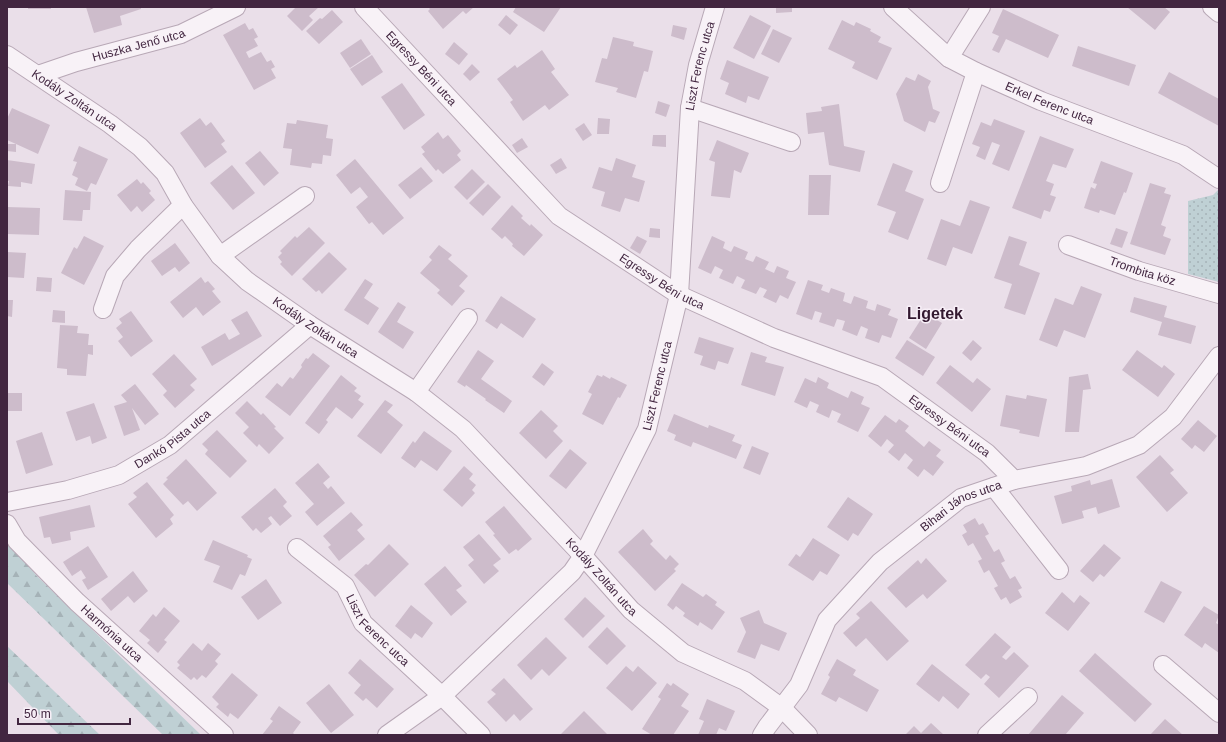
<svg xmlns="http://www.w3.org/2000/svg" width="1226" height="742" font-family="Helvetica,sans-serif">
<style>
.green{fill:url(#green-dots)}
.forest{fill:url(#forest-firs)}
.building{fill:#cdbccb}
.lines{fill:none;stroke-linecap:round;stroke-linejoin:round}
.street-casing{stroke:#b8a8b6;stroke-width:20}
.street{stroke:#f8f2f7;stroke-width:18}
.labels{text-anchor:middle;stroke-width:3;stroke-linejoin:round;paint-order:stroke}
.street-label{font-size:12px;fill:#422640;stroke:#f7eff7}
.district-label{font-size:16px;font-weight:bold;fill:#331930;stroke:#f7eff7}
</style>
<defs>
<pattern id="green-dots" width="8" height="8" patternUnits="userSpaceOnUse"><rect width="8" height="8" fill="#bfd0d4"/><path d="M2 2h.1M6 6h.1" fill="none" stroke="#a5b2b7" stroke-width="1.8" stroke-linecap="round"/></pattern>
<pattern id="forest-firs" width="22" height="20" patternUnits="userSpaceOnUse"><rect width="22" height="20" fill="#bfd0d4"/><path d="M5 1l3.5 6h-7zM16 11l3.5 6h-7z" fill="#a5b2b7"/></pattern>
</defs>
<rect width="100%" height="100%" fill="#eadfe9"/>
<path class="green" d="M1219,189V282L1188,274V201L1213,195Z"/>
<g class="forest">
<path d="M7,539L36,575L201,735H163L7,583Z"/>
<path d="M7,646L100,735H59L7,681Z"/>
</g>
<g class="building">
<rect x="28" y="7" width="23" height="2"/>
<path d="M86,7H141V9L120,16L122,25L94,33Z"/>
<path d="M296,7H319L309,16L313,20L302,31L287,16Z"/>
<path d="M428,7H474L466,14L463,11L443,29L428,11L430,9Z"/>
<path d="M516,7H561L544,32L513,12Z"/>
<path d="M776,7H792V12L776,13Z"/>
<path d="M1127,7H1164L1170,12L1155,30Z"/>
<path d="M1003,9L1059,35L1048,58L1006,39L999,53L992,50L999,36L992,33Z"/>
<path d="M332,10L343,22L319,44L306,31L320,18L322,19Z"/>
<path d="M506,15L518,25L510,35L498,25Z"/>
<path d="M750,15L771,26L754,59L733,48Z"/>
<path d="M842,20L854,26L856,22L871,29L870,31L881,37L878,42L892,48L877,80L852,68L855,62L828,49Z"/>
<path d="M245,23L249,30L253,28L258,37L254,39L258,46L246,52L249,58L261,52L267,62L271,60L275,67L271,69L276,78L254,90L223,35Z"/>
<path d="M673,25L687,28L684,40L671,36Z"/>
<path d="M773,29L792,38L779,63L761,54Z"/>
<path d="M613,37L634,42L633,46L653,51L648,72L644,71L636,98L616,92L618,88L595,82L602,58L607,59Z"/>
<path d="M361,39L371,54L350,68L340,53Z"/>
<path d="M454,42L468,54L459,65L445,54Z"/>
<path d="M1078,46L1136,65L1129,86L1072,66Z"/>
<path d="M542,50L555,69L551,72L569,95L549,110L545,105L523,121L510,102L513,100L497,79L515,65L517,68Z"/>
<path d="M372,55L383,72L362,86L350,69Z"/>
<path d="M727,60L769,77L759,100L748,96L746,103L725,94L729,83L720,79Z"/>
<path d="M472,64L480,72L470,81L463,74Z"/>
<path d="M1169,72L1219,99V126L1158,93Z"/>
<path d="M918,74L931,81L928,87L933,109L940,112L935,123L929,121L925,132L904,121L896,94L906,77L915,81Z"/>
<path d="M402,83L425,115L404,130L381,97Z"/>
<path d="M658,101L670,105L666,117L655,113Z"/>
<path d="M839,104L844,146L865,151L860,172L829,165L824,132L808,134L806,113L822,111L821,107Z"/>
<path d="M12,108L50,125L38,154L16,144V152L7,151V144H16L7,140V119Z"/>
<path d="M200,118L206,126L211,122L225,141L221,144L227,152L205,168L180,133Z"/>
<path d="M598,118L610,119L609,134H597Z"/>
<path d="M994,119L1025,131L1009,171L992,164L1000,145L992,142L985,160L976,156L980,147L972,144L981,122L991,126Z"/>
<path d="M297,120L328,125L326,138L333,139L331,156L323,155L322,164L312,163L311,168L290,165L292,149L283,148L287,123L296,124Z"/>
<path d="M584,123L592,135L583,141L575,129Z"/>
<path d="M438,132L443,139L448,135L461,151L457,155L461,160L443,174L438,169L436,171L422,154L425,152L421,147Z"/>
<path d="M653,135H666V147L652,146Z"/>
<path d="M1040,136L1074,149L1066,168L1053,164L1046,181L1054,184L1050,195L1056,197L1050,212L1044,210L1041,219L1012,208Z"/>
<path d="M522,138L528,147L517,153L512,145Z"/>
<path d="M717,140L749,153L741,173L734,170L730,198L711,196L715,162L709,160Z"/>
<path d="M79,146L108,159L96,185L91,183L87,191L75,185L78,178L72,175L77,162L73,161Z"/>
<path d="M260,151L279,173L264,186L245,163Z"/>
<path d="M561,158L567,168L556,174L550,165Z"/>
<path d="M616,158L636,165L632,177L645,181L639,202L625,198L620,212L601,206L605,192L592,188L599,167L612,171Z"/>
<path d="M355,159L404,218L383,235L372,222L369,224L356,207L368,197L360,187L351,194L336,175Z"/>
<path d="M7,160L35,164L32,184L21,182V187L8,186L9,181H7Z"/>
<path d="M1101,161L1133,173L1126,193L1124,192L1115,215L1100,210L1099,213L1084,208L1091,187L1095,189L1097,184L1093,183Z"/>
<path d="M893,163L913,171L905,191L924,199L908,240L888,232L896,212L877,205Z"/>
<path d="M232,165L255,193L233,210L210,183Z"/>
<path d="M421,167L433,181L410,199L398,185Z"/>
<path d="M472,169L485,182L467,200L454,187Z"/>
<path d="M809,175H831L829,215H808Z"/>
<path d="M137,179L141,184L143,182L151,191L149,193L155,200L142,212L137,206L131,212L117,195Z"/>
<path d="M1150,183L1166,188L1164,193L1171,195L1161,225L1166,227L1163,236L1171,239L1165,255L1130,244Z"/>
<path d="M488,184L501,197L483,216L469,203Z"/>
<path d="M65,190L91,192L90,210H83L82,221L63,220Z"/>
<path d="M970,200L990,207L972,254L953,247L946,266L927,259L941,219L960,226Z"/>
<path d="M512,205L523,216L521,218L530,226L531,224L543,235L524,256L512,246L513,244L505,236L502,239L491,229Z"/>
<path d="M7,207L40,208L39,235L7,234Z"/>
<path d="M309,227L325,243L292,276L280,264L282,262L278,257L282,253L280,251L295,236L297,238Z"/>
<path d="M650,228L660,229V238L649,237Z"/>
<path d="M1116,228L1128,232L1122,248L1110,244Z"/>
<path d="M84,236L104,246L84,285L61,273L74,247L77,249Z"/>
<path d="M637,236L647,241L640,254L630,248Z"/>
<path d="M712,236L725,242L723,248L731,252L734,246L748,252L745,259L753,262L756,256L769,262L765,269L774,273L777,266L789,271L786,278L796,282L788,299L780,295L776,303L763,297L767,290L760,287L756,294L741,288L745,280L737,276L733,284L719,278L723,270L715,266L711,274L698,268Z"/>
<path d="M1009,236L1027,242L1019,265L1040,273L1025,315L1004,308L1012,284L994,278Z"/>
<path d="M175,243L190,263L179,272L175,267L162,276L151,261Z"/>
<path d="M439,245L452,255L448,259L468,276L459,286L465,291L452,306L437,293L440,290L420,273L432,260L429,257Z"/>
<path d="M7,252L26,253L24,278L7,277Z"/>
<path d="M329,252L347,269L322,294L319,290L316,292L302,279Z"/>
<path d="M37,277L52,278L51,292L36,291Z"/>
<path d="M201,277L205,283L208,281L215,289L212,291L221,302L203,316L196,307L183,318L170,302Z"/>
<path d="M365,279L373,284L364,298L379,308L368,325L344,310Z"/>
<path d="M808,280L823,285L821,290L829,293L831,288L845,293L843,301L851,304L854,296L868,301L866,308L875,311L877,304L891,309L888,315L898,319L891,338L882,335L879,343L865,338L868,329L861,326L857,336L842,330L845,321L837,319L834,327L819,322L822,313L815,311L812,320L796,314Z"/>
<path d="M1081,286L1102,294L1085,338L1064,330L1057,347L1039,340L1055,298L1073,305Z"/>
<path d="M501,296L536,319L523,338L501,323L497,329L485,321Z"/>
<path d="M1134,297L1167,306L1164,317L1196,326L1191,344L1158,335L1162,322L1130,312Z"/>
<path d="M7,300H13L12,317L7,316Z"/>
<path d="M398,302L406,307L397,322L414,332L403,349L378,332Z"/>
<path d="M53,310L65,311V323L52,322Z"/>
<path d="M131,311L153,341L131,357L118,341L123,337L116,328L122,323L119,319Z"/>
<path d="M247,311L262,336L212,366L201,347L225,333L229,340L240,334L231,320Z"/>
<path d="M925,313L942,323L926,349L909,338Z"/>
<path d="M60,325L78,326L77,333L89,334L88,345H93V355L88,354L86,376L67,375V369L57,368Z"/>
<path d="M699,337L734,348L728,364L718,361L715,370L700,365L703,356L694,353Z"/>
<path d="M907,340L935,357L923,376L895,358Z"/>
<path d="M973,340L982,348L971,361L962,353Z"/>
<path d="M478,350L494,361L481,379L512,401L504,413L485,400L486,399L466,385L465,387L457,382Z"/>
<path d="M1137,350L1162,368L1164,365L1175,374L1158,397L1122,370Z"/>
<path d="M751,352L767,357L765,362L784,367L775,396L741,385Z"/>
<path d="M313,353L330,366L290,416L265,397L277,383L282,387L290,377L293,379L302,367L301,365L306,358L308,359Z"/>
<path d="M174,354L197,379L190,385L195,390L175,408L163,395L167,391L152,374Z"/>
<path d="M542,363L554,372L544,386L532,377Z"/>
<path d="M950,365L973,383L977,378L991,389L972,412L936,383Z"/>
<path d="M1088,374L1091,389L1083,390L1079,432H1065L1069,377Z"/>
<path d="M341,375L357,388L354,391L361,396L358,400L364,404L352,419L336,407L326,420L328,422L319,434L305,423Z"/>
<path d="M597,375L602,377L603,375L610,379L611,377L627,385L620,398L618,397L603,425L582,414L592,394L588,392Z"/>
<path d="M818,377L829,383L827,388L848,398L851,391L864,397L861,404L870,408L858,432L837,422L841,414L832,410L829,418L816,412L819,405L810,401L807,408L794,402L805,378L816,383Z"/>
<path d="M135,384L159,414L145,425L132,408L140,430L124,436L114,406L127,402L121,395Z"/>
<rect x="7" y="393" width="15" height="18"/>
<path d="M1006,395L1026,399L1027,395L1047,399L1039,437L1019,433L1020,430L1000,426Z"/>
<path d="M385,400L393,405L387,412L403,425L381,454L357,436Z"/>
<path d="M247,401L261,415L263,413L276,427L274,428L284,438L269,454L259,444L257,447L243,433L249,427L235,413Z"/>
<path d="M94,403L107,438L92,444L90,436L76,441L66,412Z"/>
<path d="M541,410L558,426L553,431L563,441L546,459L519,433Z"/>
<path d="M674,414L708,428L709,425L735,435L732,441L742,445L736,459L693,442L691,447L674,440L676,435L667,431Z"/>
<path d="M885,415L896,423L899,419L909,426L905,431L924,447L929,441L941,450L936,456L944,462L933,476L924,469L918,477L907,468L913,460L905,453L899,461L888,452L894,445L887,439L881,447L868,436Z"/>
<path d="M1198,420L1217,436L1204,452L1195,445L1192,449L1181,439Z"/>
<path d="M217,430L247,461L230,478L205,454L208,450L202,444Z"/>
<path d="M424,431L452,451L437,471L421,460L415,468L401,458L413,441L415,443Z"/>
<path d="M42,432L53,465L26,474L16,441Z"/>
<path d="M752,446L769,453L760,475L743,468Z"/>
<path d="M570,449L587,463L566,489L549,476Z"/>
<path d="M1160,455L1174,470L1170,473L1188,493L1167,512L1136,477Z"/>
<path d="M186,459L217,493L197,511L188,501L183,505L163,484L168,479L166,478Z"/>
<path d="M318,463L330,477L323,483L328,489L331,486L345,503L317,526L305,512L314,504L295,483Z"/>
<path d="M464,466L473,474L469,479L476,485L472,490L475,493L462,507L443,490Z"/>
<path d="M1112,479L1120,507L1098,514L1096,507L1082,511L1084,518L1062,524L1054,496L1072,491L1071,486L1090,480L1091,485Z"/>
<path d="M147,482L174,515L170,519L173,524L156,538L128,504L137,497L133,493Z"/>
<path d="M275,488L287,502L283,506L292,516L280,526L271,516L268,518L272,524L261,533L256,528L253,531L241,517Z"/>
<path d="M848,497L873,514L858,536L853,533L848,541L827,527Z"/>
<path d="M90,505L95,527L70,532L71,540L52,544L50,537L44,538L39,517Z"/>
<path d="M504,506L532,539L518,551L516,549L509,554L493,535L495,534L485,522Z"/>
<path d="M351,512L363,525L357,530L365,539L339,561L328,547L331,545L323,536Z"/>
<path d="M975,518L979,525L983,523L989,534L985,536L994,552L999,549L1005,561L1001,563L1010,579L1015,576L1022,588L1018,590L1022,597L1010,604L1006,597L1001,600L994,588L998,586L989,570L984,573L978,561L982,559L973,543L968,546L962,535L967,532L963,525Z"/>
<path d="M643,529L653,541L650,544L666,560L670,555L679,564L674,569L676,571L655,591L618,552Z"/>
<path d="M479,534L501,559L493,565L499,571L484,584L468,565L474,560L463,547Z"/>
<path d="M813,538L840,555L827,575L820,571L813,581L788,565L796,554L800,557Z"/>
<path d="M213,540L248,555L247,557L252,559L245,576L240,574L232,590L213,582L220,566L204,560Z"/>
<path d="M389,544L409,564L375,597L354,575L366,564L368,565Z"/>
<path d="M1104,544L1121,558L1104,577L1100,574L1093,582L1080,571Z"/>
<path d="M88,546L108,577L88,590L82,580L86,578L81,570L72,576L63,562Z"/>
<path d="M926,558L947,581L927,599L923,594L906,608L887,588L918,560L921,564Z"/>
<path d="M445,566L462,586L456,590L467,602L451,616L424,584Z"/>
<path d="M133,571L148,591L134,603L128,596L111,611L101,599Z"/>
<path d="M266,579L282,603L258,620L241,597Z"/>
<path d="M1161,581L1182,592L1164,623L1144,612Z"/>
<path d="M682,583L703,597L706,594L717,602L715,605L725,612L712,630L700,622L698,626L683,616L685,613L676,606L673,610L667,605Z"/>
<path d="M1062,592L1074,603L1080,595L1090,603L1068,631L1045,613Z"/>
<path d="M585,597L605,616L583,638L564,619Z"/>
<path d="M871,601L909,641L887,661L866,638L856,647L843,633L860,618L856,614Z"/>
<path d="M411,605L433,623L422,638L415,633L411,639L395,626Z"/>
<path d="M1204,606L1219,615L1216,623L1219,625V653L1205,643L1202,648L1184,635Z"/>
<path d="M164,607L180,621L164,640L167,642L158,653L147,643L150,640L139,631L153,614L156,617Z"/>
<path d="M759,610L764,623L787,633L779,651L761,644L755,659L737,652L746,632L740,618Z"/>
<path d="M607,627L626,646L607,665L588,647Z"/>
<path d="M995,633L1011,647L1002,657L1006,660L1014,652L1029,666L999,698L984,684L990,677L986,674L981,679L965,665Z"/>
<path d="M546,637L567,658L549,676L542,669L531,680L517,665Z"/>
<path d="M193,643L202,651L208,643L221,654L215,661L218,664L206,678L202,675L197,680L194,677L191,680L177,668L180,665L177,662Z"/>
<path d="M1095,653L1152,704L1135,722L1079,671Z"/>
<path d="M360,659L394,689L377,708L366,698L363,701L354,693L361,685L348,673Z"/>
<path d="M837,659L856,670L853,675L879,690L867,712L839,697L836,702L821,694L830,677L828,675Z"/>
<path d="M932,664L970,694L958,709L943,696L939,702L916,684Z"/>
<path d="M626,666L633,672L638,666L657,683L632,711L606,688Z"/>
<path d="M232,673L258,695L238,719L230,713L228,717L216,707L219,704L212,697Z"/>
<path d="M504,678L533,709L520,721L514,714L506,722L487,702L496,694L491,690Z"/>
<path d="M667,683L671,686L673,683L689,694L681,706L689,711L673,735H652L642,729L661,699L658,697Z"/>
<path d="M329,684L354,715L331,733L306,703Z"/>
<path d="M1062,695L1084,713L1065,735H1028Z"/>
<path d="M707,699L735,711L726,731L719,728L716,735H698L704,721L699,719Z"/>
<path d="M279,706L301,722L293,733L295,735H262L273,721L270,719Z"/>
<path d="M584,711L607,734L560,735Z"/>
<path d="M1165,719L1183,735H1150Z"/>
<path d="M931,723L944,735H905L914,726L921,733Z"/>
</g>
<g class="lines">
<defs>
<g id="street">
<path id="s1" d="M364,7L559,216L679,295L774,338L882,377L987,453L1014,480"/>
<path id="s2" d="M893,7L949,58L976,72L1041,101L1183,155L1219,179"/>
<path d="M1212,7L1219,13"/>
<path id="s3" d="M7,55L110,124L140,147L165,173L183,205L220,256L247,281L310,325L416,392L463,429L583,556L631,610L683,653L745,681L782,708L808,735"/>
<path d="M949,58L981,7"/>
<path id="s4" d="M38,75L76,62L181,34L236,7"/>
<path d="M690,108L791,142"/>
<path d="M940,183L976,72"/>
<path id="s5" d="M1068,245L1139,271L1219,294"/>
<path d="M220,256L305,196"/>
<path d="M103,309L115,276L138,249L183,205"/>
<path d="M416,392L468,318"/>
<path d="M994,487L1059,570"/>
<path id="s6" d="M7,502L68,490L119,475L170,445L310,325"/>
<path id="s7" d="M7,524L17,541L77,602L224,735"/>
<path id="s8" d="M297,548L345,586L363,623L442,696L481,735"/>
<path d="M1163,665L1219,713"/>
<path id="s9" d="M387,735L442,696L572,572L583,556L647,429L679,295L690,108L698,65L715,7"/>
<path id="s10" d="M762,735L767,727L799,685L827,620L880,562L961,498L1014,480L1086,466L1139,445L1173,417L1219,356"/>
<path d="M987,735L1028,697"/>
</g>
</defs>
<use href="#street" class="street-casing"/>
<use href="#street" class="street"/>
</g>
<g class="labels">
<g class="street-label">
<text dy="4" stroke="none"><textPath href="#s4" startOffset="105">Huszka Jenő utca</textPath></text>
<text dy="4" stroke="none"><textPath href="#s9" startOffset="777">Liszt Ferenc utca</textPath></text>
<text dy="4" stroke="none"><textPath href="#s1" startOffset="84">Egressy Béni utca</textPath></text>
<text dy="4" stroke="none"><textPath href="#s3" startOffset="81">Kodály Zoltán utca</textPath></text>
<text dy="4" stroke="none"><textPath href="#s2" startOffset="186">Erkel Ferenc utca</textPath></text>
<text dy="4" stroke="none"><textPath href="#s5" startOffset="79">Trombita köz</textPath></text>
<text dy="4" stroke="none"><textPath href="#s1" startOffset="408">Egressy Béni utca</textPath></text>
<text dy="4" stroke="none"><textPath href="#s3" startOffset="417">Kodály Zoltán utca</textPath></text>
<text dy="4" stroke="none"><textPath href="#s9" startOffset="453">Liszt Ferenc utca</textPath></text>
<text dy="4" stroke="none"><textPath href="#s1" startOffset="732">Egressy Béni utca</textPath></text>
<text dy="4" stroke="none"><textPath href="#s6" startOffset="180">Dankó Pista utca</textPath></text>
<text dy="4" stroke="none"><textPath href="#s10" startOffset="311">Bihari János utca</textPath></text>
<text dy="4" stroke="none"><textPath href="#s3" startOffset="799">Kodály Zoltán utca</textPath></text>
<text dy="4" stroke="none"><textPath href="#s8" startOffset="117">Liszt Ferenc utca</textPath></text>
<text dy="4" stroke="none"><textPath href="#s7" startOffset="152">Harmónia utca</textPath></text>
</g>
<g class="district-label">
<text x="935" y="319">Ligetek</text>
</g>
</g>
<rect width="1226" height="742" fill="none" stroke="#422640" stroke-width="16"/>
<path d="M18 718v6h112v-6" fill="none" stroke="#422640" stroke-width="2"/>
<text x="24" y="718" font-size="12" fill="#422640" stroke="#f7eff7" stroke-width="3" paint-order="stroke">50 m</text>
</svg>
